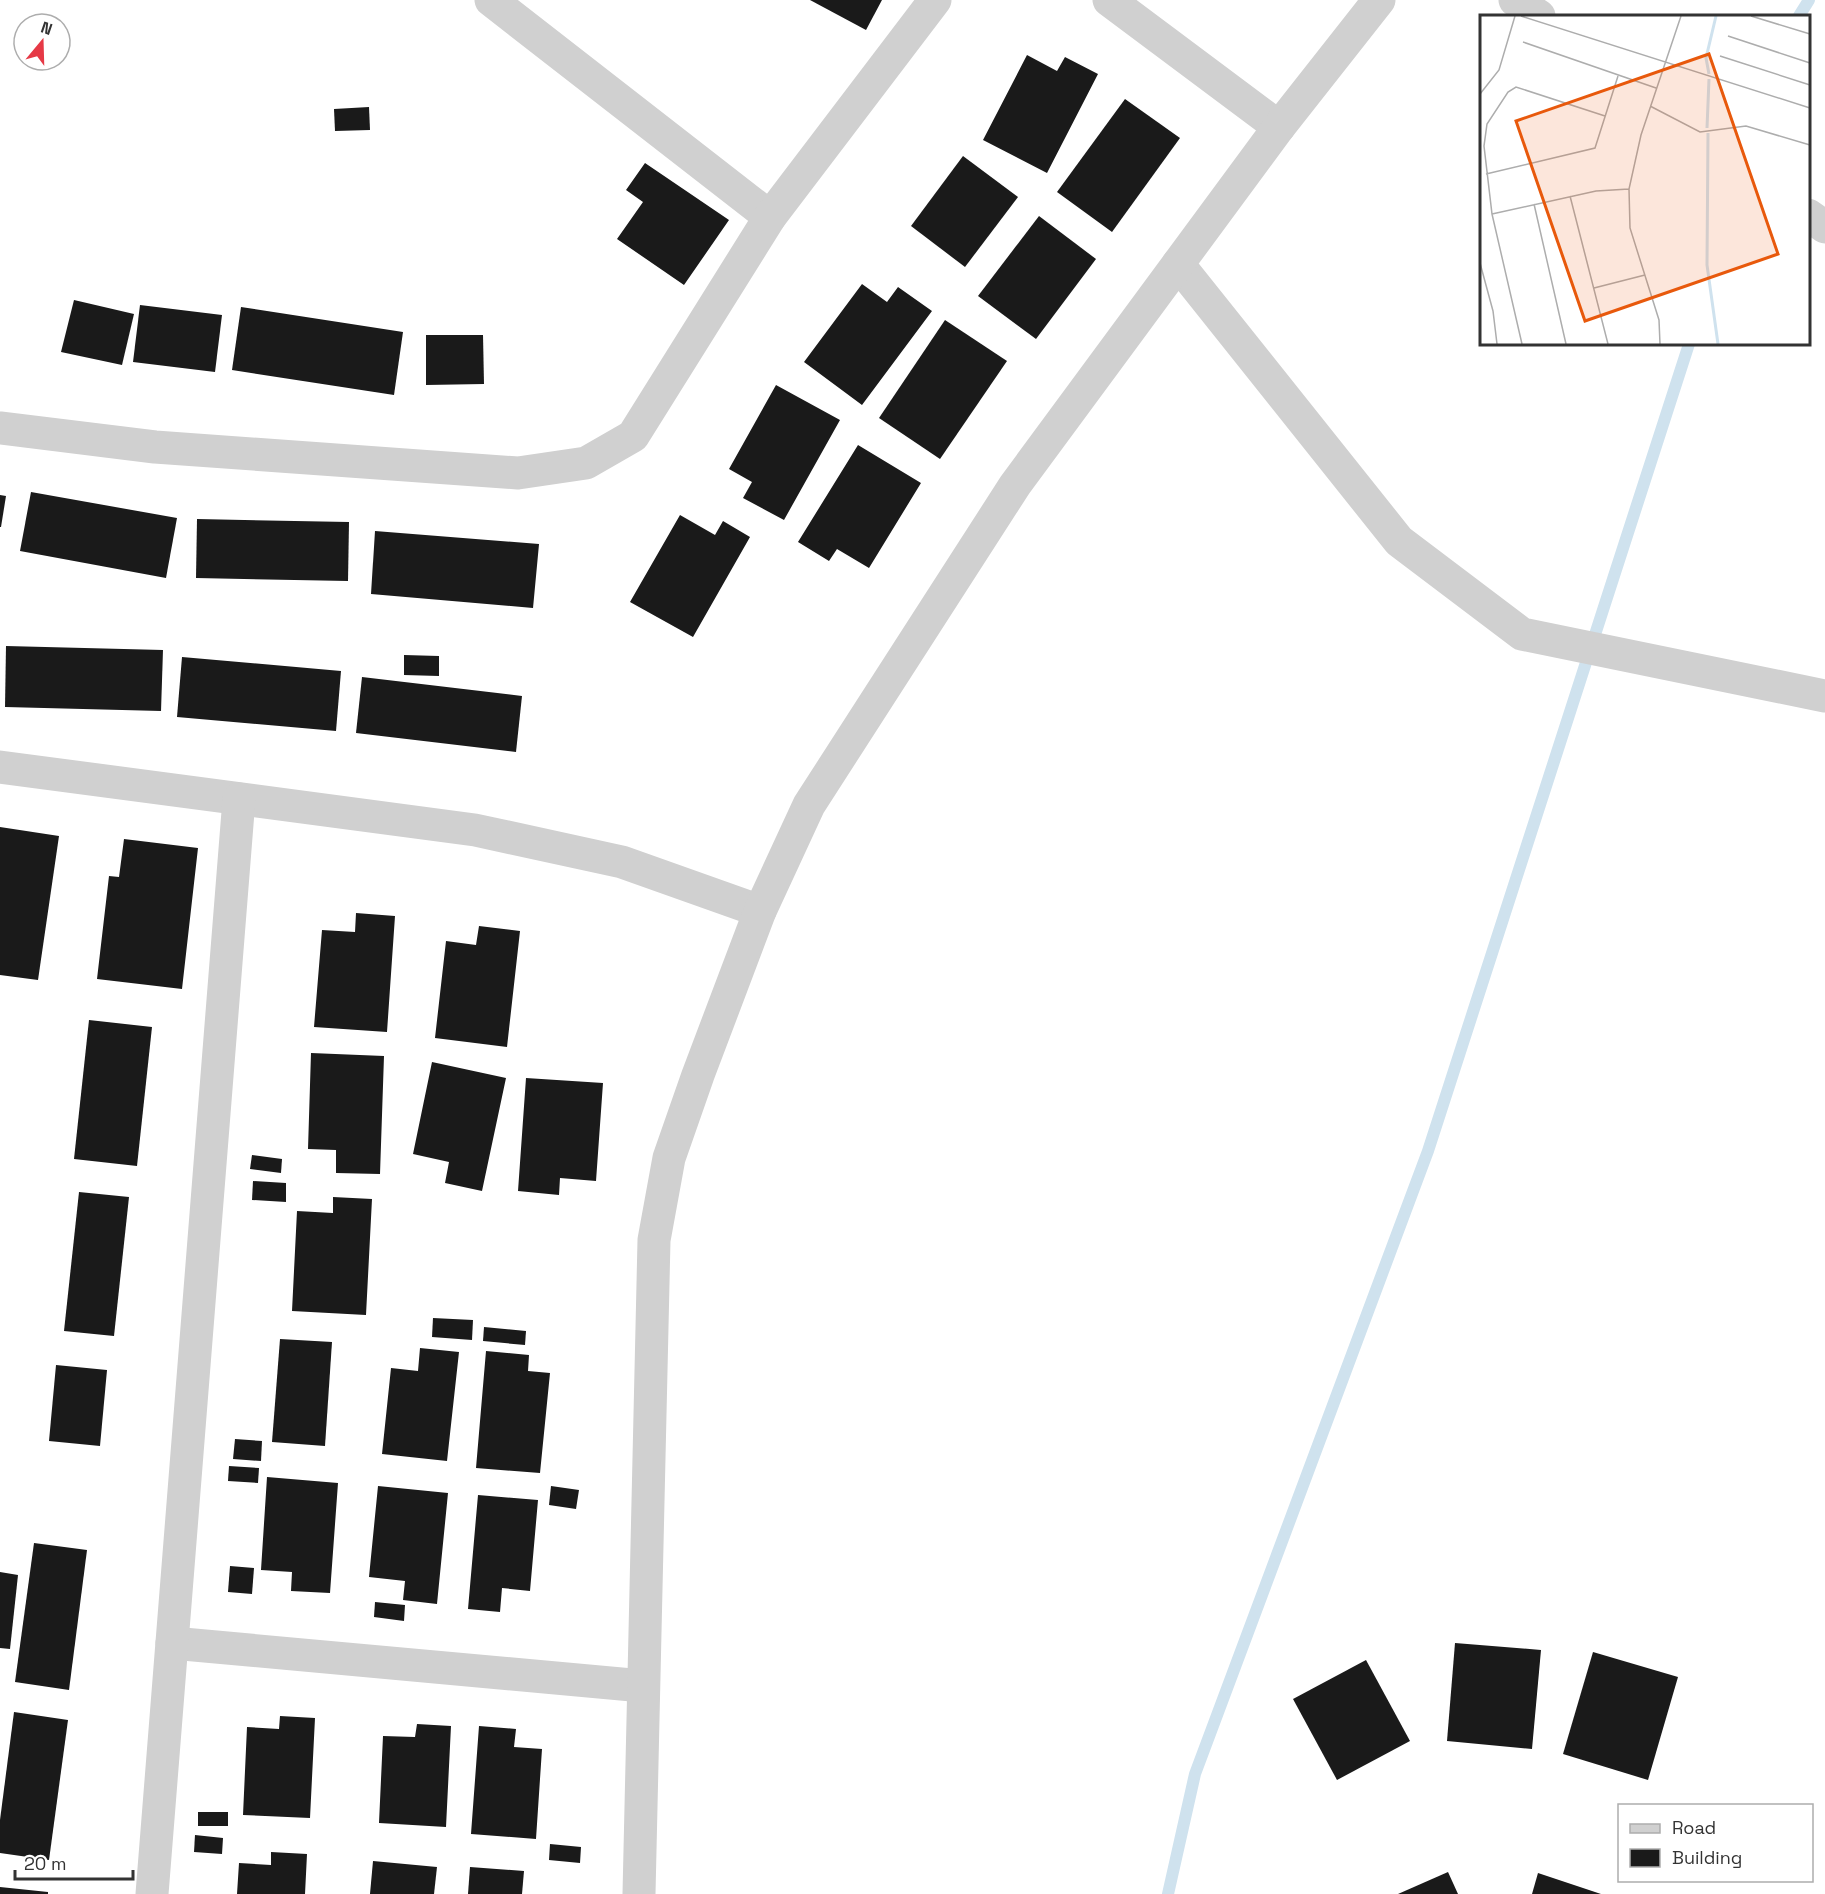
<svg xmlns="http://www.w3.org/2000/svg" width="1825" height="1894" font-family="'Space Grotesk',sans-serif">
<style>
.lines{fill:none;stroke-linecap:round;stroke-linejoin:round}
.stream{stroke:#cfe2ee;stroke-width:12}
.building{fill:#1a1a1a}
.street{stroke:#d0d0d0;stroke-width:33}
.inset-river{fill:none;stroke:#cfe2ee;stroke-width:3}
.inset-road{fill:none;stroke:#adadad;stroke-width:1.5}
.view{fill:#e8590c;fill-opacity:0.15;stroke:#e8590c;stroke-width:3}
.inset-edge{fill:none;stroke:#333;stroke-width:3}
</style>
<rect width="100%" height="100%" fill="#fff"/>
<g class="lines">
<g class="stream">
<path d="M1799,16L1809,0"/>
<path d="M1168,1894L1195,1774L1428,1151L1689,344"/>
</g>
</g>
<g class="building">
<path d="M810,0H882L866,30Z"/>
<path d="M1027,55L1057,71L1065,57L1098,74L1047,173L983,140Z"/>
<path d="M1125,99L1180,138L1112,232L1057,192Z"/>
<path d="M369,107L370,130L335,131L334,109Z"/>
<path d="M963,156L1018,197L965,267L911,226Z"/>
<path d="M645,163L729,220L684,285L617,239L643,202L626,190Z"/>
<path d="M1039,216L1096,259L1036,339L978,296Z"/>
<path d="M862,284L887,302L898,287L932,311L862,405L804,362Z"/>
<path d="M74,300L134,314L122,365L61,352Z"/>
<path d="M140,305L222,315L215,372L133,362Z"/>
<path d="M241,307L403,332L394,395L232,370Z"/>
<path d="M945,320L1007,361L940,459L879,418Z"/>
<path d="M426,335H483L484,384L426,385Z"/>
<path d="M776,385L840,420L784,520L743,498L752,482L729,469Z"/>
<path d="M858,445L921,483L869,568L837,549L829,561L798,542Z"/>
<path d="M31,492L177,518L166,578L20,551Z"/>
<path d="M0,495L6,496L1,527H0Z"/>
<path d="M680,515L715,535L723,521L750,537L693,637L630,602Z"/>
<path d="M197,519L349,522L348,581L196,578Z"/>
<path d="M375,531L539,544L533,608L371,594Z"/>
<path d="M6,646L163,650L161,711L5,707Z"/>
<path d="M404,655L439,656V676L404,675Z"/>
<path d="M182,657L341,671L336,731L177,717Z"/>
<path d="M362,677L522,696L516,752L356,733Z"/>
<path d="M0,827L59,836L38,980L0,975Z"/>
<path d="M124,839L198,848L182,989L97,979L109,876L119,877Z"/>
<path d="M356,913L395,916L387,1032L314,1027L322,930L355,932Z"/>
<path d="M479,926L520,931L507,1047L435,1038L446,941L476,945Z"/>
<path d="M89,1020L152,1027L137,1166L74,1159Z"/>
<path d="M311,1053L384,1056L380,1174L336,1173V1150L308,1149Z"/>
<path d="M432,1062L506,1078L482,1191L445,1183L449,1162L413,1154Z"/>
<path d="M526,1078L603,1083L596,1181L560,1178L559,1195L518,1191Z"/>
<path d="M252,1155L282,1159L281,1173L250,1169Z"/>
<path d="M253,1181L286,1183V1202L252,1200Z"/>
<path d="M79,1192L129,1197L114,1336L64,1331Z"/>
<path d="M333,1197L372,1199L366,1315L292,1311L297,1211L333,1213Z"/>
<path d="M433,1318L473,1320L472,1340L432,1337Z"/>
<path d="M484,1327L526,1331L525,1345L483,1341Z"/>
<path d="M280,1339L332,1342L325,1446L272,1442Z"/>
<path d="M420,1348L459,1352L447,1461L382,1454L391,1368L418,1371Z"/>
<path d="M486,1351L529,1355L528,1371L550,1373L540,1473L476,1468Z"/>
<path d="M56,1365L107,1370L100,1446L49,1441Z"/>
<path d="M235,1439L262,1441L261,1461L233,1459Z"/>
<path d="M229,1466L259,1468L258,1483L228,1481Z"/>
<path d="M267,1477L338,1483L330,1593L291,1591L292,1572L261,1570Z"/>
<path d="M378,1486L448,1493L437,1604L403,1600L405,1581L369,1577Z"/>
<path d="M551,1486L579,1490L576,1509L549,1505Z"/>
<path d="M478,1495L538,1500L530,1591L502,1588L500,1612L468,1609Z"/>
<path d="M34,1543L87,1550L69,1690L15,1682Z"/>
<path d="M230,1566L254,1568L252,1594L228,1592Z"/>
<path d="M0,1572L18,1575L10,1649L0,1648Z"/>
<path d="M375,1602L405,1605L404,1621L374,1617Z"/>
<path d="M1455,1643L1541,1650L1532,1749L1447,1741Z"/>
<path d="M1593,1652L1678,1677L1648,1780L1563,1754Z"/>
<path d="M1366,1660L1410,1741L1337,1780L1293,1699Z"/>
<path d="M14,1712L68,1720L49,1860L0,1853V1820Z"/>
<path d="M280,1716L315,1718L310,1818L243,1815L247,1727L279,1729Z"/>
<path d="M417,1724L451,1726L446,1827L379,1823L383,1736L415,1737Z"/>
<path d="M479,1726L516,1729L514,1747L542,1749L536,1839L471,1834Z"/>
<rect x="198" y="1812" width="30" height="14"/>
<path d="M195,1835L223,1838L222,1854L194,1852Z"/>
<path d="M550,1844L581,1847L580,1863L549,1860Z"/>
<path d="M271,1852L307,1854L305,1894H237L239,1863L271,1865Z"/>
<path d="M373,1861L437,1867L434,1894H370Z"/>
<path d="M470,1867L524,1871L522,1894H468Z"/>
<path d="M1448,1872L1458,1894H1398Z"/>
<path d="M1538,1873L1601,1894H1532Z"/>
<path d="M0,1887L48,1892V1894H0Z"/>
</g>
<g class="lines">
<g class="street">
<path d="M491,0L770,217"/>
<path d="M1109,0L1279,127"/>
<path d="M1515,0L1539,16"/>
<path d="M1808,215L1825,227"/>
<path d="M1178,264L1399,541L1522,634L1825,696"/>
<path d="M0,428L155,447L518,473L586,463L633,436L770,217L935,0"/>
<path d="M0,767L475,830L622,862L760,911"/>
<path d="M172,1643L643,1686"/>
<path d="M152,1894L239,799"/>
<path d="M639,1894L654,1240L669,1158L698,1075L760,911L809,805L1015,485L1279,127L1379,0"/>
</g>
</g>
<g transform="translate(1480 15)">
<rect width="330" height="330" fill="#fff"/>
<path class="inset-river" d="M229,59L226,43L236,1M227,113L229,64M228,118L227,250L238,329"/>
<path class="inset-road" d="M41,1L330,93M271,1L330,19M248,21L330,48M43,27L176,73M240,41L330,70M0,79L19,55L35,1M170,91L220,117L266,111L330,130M6,159L115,133L138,61M90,181L128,329M54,189L86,329M12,199L116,176L149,174M0,248L13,296L17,329M114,273L165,260M42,329L12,199L4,131L7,109L28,77L36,72L125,101M180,329L179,305L150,213L149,174L161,120L201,1"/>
<path class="view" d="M229,39L298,239L105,306L36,106Z"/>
<rect width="330" height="330" class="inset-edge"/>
</g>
<rect x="1618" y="1804" width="195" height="78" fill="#ffffff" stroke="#adadad" stroke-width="1.5"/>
<rect x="1630" y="1824" width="30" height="9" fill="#d0d0d0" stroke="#adadad" stroke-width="1.5"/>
<text x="1672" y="1834" font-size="18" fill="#333333">Road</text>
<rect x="1630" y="1849" width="30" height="18" fill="#1a1a1a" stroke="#adadad" stroke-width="1.5"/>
<text x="1672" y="1864" font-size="18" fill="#333333">Building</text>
<g transform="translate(42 42) rotate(19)"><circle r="28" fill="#ffffff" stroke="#adadad" stroke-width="1.5"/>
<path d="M0-4.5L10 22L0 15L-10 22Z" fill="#e63946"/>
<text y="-9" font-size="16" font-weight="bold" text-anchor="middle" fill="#333333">N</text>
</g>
<path d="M15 1870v9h118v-9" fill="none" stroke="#333333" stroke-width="3"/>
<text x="24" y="1870" font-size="18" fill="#333333" stroke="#ffffff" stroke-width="4.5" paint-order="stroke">20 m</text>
</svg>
